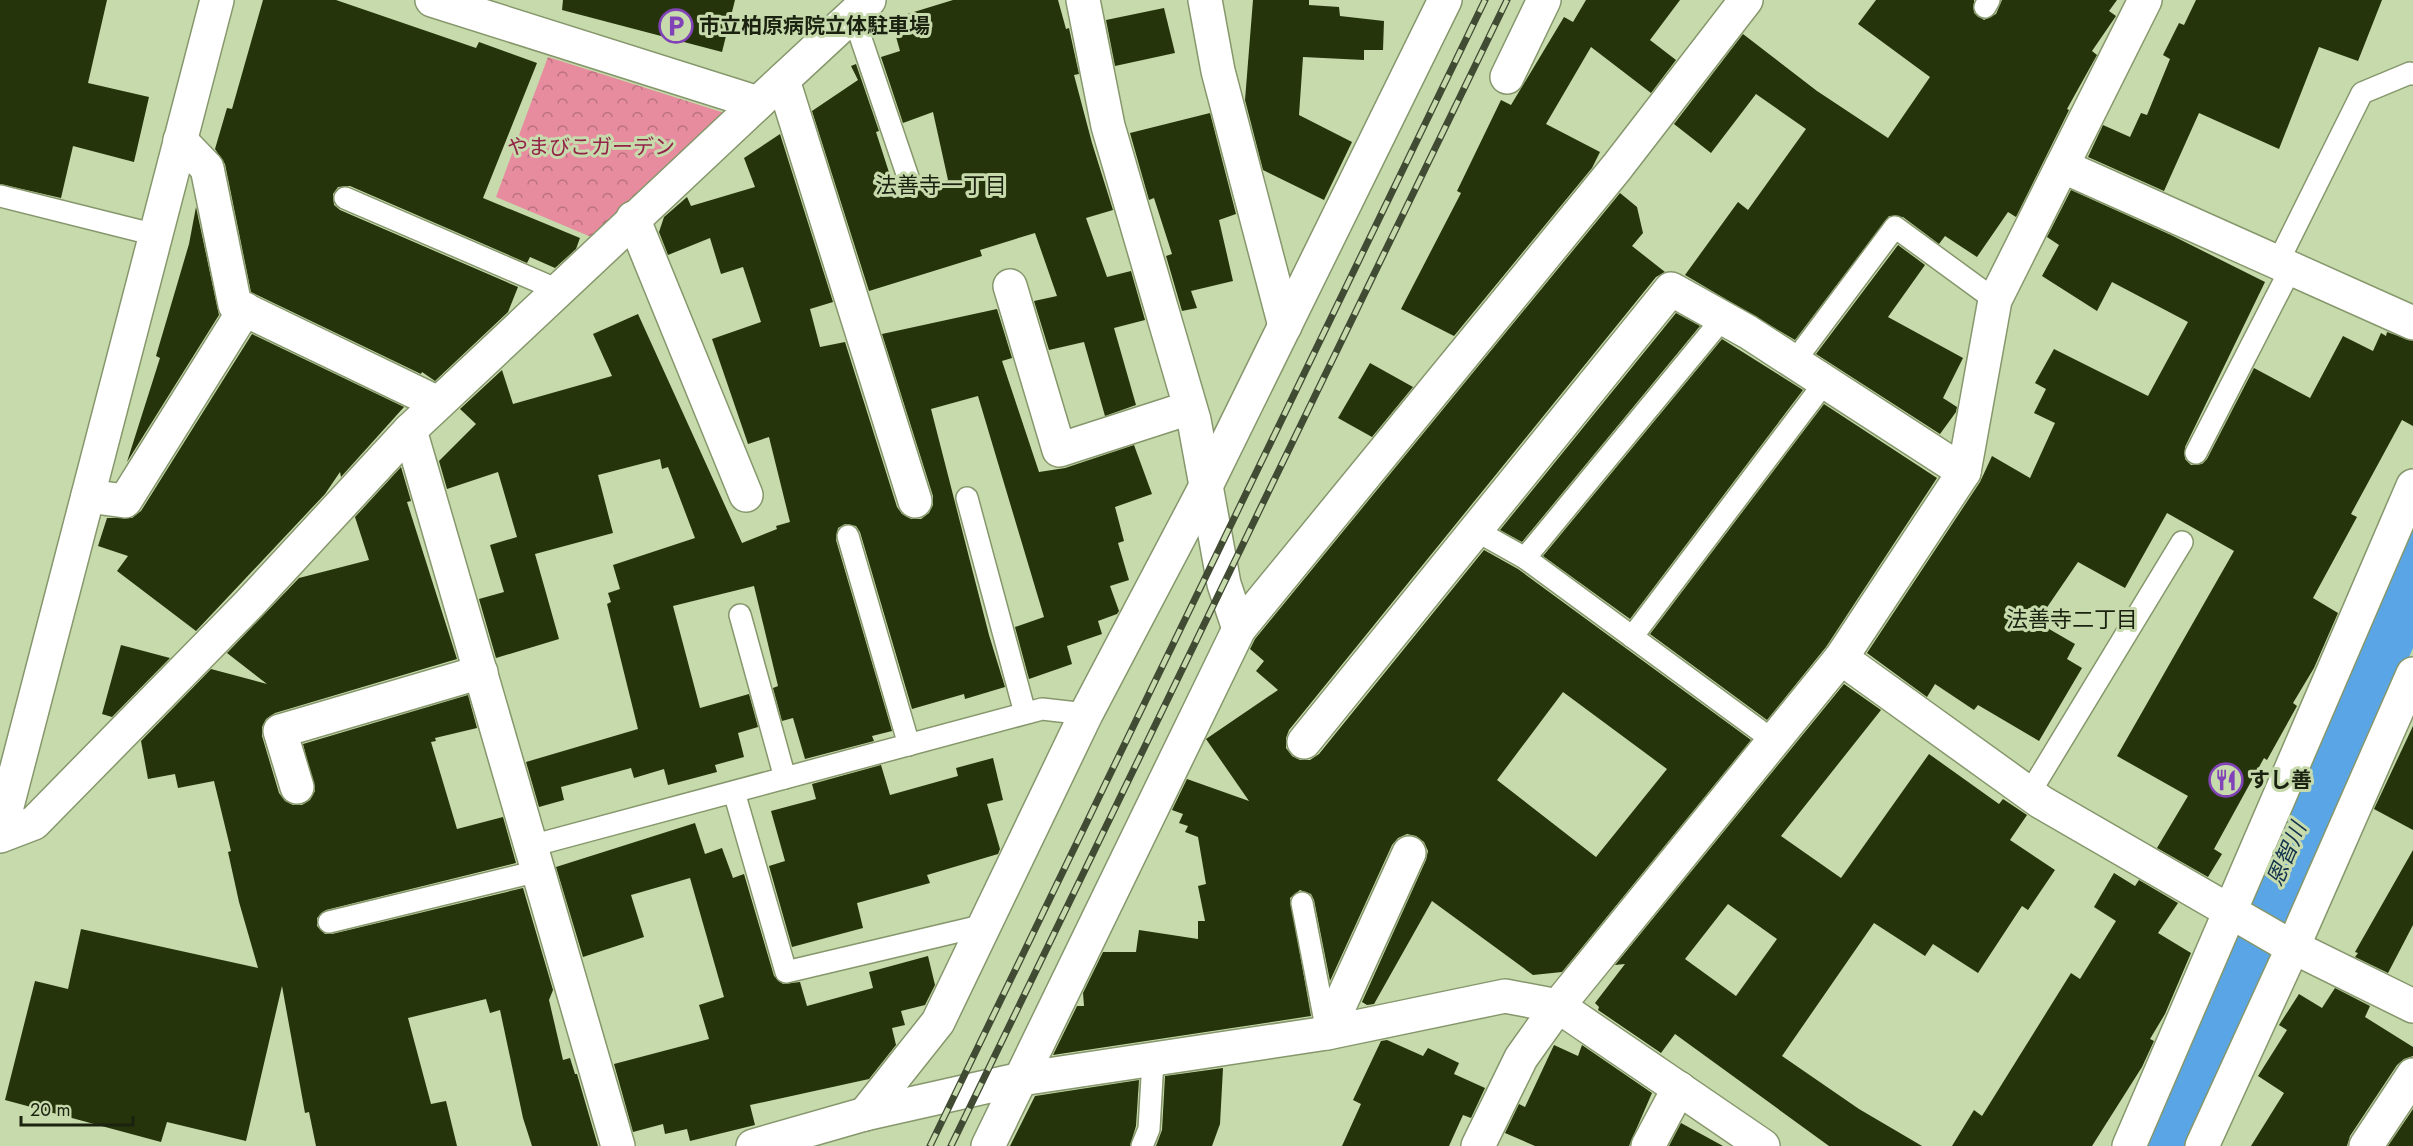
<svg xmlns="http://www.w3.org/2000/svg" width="2413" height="1146" font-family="Jost,'Noto Sans JP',sans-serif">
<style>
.park{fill:url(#park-crowns)}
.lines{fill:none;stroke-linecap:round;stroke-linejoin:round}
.river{stroke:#5aa5e5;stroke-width:68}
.building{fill:#26340b;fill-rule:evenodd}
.lane-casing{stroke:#86976c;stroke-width:24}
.street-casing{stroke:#86976c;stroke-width:36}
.secondary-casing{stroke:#86976c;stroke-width:36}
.lane{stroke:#fff;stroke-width:21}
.street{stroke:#fff;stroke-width:33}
.secondary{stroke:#fff;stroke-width:33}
.rail-casing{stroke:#414b33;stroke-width:7}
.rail{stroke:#c6daac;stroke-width:4.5;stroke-dasharray:14;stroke-linecap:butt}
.labels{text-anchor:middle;stroke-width:6;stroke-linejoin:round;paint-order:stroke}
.poi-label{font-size:21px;font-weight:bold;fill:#1b2210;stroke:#c6daac;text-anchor:start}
.park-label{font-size:21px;fill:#932247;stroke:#c6daac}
.neighbourhood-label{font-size:22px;fill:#1b2210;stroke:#c6daac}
.water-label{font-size:22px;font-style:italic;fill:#11314b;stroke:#c6daac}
</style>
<defs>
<pattern id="park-crowns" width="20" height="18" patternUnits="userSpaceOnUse" patternTransform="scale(1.5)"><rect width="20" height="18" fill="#e78b9f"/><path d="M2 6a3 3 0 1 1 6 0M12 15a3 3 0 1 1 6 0" fill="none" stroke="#ba7180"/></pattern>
</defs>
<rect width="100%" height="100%" fill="#c6daac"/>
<path class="park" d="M548,57L731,115L596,239L496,197Z"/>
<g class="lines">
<path class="river" d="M2159,1146L2413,563"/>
</g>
<g class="building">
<path d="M0,0H107L88,83L149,97L134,162L73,146L61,198L0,184Z"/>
<path d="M263,0H336L476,48L479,42L537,63L483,198L580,238L576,249L555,268L530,257L527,263L350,186L338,187L333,194L334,205L340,210L518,287L508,312L435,381L422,372L421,374L251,292L225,164L215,149L227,108L232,109Z"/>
<path d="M563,0H735L722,52L562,10Z"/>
<path d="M953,0H1058L1066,29L1069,28L1079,74L1074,75L1092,143L1113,210L1086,218L1107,277L1131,271L1145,320L1114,328L1136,405L1105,416L1084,342L1049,350L1034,301L1057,296L1035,233L980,250L982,256L869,291L812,111L858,80L851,66L856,64L879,131L876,132L896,194L914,195L922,187L948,180L933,112L903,123L881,57L900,51L891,19Z"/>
<path d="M1253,0H1309V5L1339,7L1340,16L1384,21L1383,50H1364V60L1303,57L1299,115L1352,142L1324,200L1263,170L1245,100Z"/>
<path d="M1586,0H1680L1650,40L1676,60L1651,93L1591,47L1546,124L1600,152L1592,168L1454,336L1401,309L1461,193L1457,191L1501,100L1511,105L1564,17L1573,22Z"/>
<path d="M1876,0H1974V13L1984,20L1996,14L2002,0H2117L2109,11L2116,16L2092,51L2097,55L2067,109L2069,110L2016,217L2008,212L1977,257L1945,236L1939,244L1903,217L1889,216L1795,340L1685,275L1738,202L1748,210L1806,129L1756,94L1711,153L1674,124L1743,34L1817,91L1888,138L1930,77L1858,24Z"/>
<path d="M2196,0H2382L2358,61L2319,47L2279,149L2199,113L2164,191L2088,157L2103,125L2130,137L2141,113L2147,115L2170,59L2163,55L2179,23L2184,25Z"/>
<path d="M1164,8L1175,53L1115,66L1106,20Z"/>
<path d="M1210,113L1236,214L1219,220L1233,281L1191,291L1197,308L1182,311L1166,256L1172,254L1154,198L1149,200L1130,133Z"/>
<path d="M780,134L833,302L810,309L820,347L845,342L897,507L902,514L911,519H921L929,513L933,505V496L882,334L997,309L1012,358L1002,361L1039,472L1065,468L1134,445L1152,494L1115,507L1124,541L1118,543L1129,580L1110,586L1119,611L1117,614L1098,621L1102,634L1067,646L1072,664L1029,679L1015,627L1044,617L978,396L931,409L989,635L1005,687L965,699L964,694L912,709L860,532L856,526L845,524L838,528L836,540L892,731L872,736L874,741L805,759L793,718L782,721L773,688L778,686L754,586L673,606L700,708L749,694L758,727L738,733L744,757L715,765L717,772L668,785L664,769L634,778L631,768L561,787L564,800L539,807L526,762L638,729L607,604L611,602L608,593L620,589L613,565L695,538L668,467L662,469L660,459L598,475L613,533L535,554L559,639L496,658L479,599L504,592L490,545L517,537L498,472L447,489L439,461L476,424L460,409L502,370L513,404L612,376L593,334L638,314L742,543L777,529L776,526L790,522L769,437L748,444L712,339L761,322L743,267L721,274L710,238L668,255L659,232L664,217L687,197L691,206L755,187L744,158Z"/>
<path d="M2071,190L2171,235L2265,282L2185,447V459L2191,465L2202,464L2207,459L2254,368L2310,398L2343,336L2373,351L2381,333L2386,336L2387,332L2413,341V426L2402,420L2351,514L2357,517L2313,598L2338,613L2314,668L2293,703L2297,706L2267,760L2264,758L2214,849L2222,854L2208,877L2157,848L2188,796L2117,756L2234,551L2167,513L2125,588L2078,562L2037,622L2075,644L2067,659L2082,668L2039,741L1978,705L1974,710L1935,684L1927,697L1867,653L1980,482L1992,456L2030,478L2055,423L2034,413L2046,389L2035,383L2054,349L2148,396L2188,322L2112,282L2097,311L2042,276L2059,245L2047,237Z"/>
<path d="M1620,193L1637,207L1643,233L1632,246L1665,272L1656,277L1289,730L1286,738V748L1292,756L1300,760H1310L1319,754L1484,550L1518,569L1751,740L1562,972L1533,975L1432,901L1374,1004L1367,1005L1362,1002L1426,860L1428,851L1424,842L1416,836L1407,834L1398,838L1392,845L1330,981L1314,900L1311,894L1300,890L1290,898L1311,1016L1053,1055L1077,1006H1084L1083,993L1103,952H1136L1139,930L1198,939V921H1205L1198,886L1206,884L1198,837L1185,832L1188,826L1179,823L1183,814L1172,810L1187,779L1249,801L1206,739L1278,690L1256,671L1264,661L1250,649L1255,639ZM1563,692L1667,769L1596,857L1497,780Z"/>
<path d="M196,207L219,315L127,462L160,358L156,356L189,244Z"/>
<path d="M1898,245L1925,265L1888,317L1963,358L1943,398L1957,407L1956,412L1940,434L1816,354Z"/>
<path d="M1676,313L1700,326L1522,542L1500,530Z"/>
<path d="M252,334L404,407L341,477L340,472L325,494L196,631L117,571L128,556L98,546L107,518H132L141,511Z"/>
<path d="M1722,339L1803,390L1630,619L1543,556Z"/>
<path d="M1370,363L1413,387L1372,437L1338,418Z"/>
<path d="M1824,404L1937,478L1826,647L1767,720L1650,634Z"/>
<path d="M401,467L411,501L407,502L457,659L275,713L266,719L262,727V736L279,793L285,801L293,805H302L310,800L315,791L303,744L468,695L477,728L435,738L436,741L431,742L457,829L503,817L516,863L326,910L317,918V926L325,934H332L523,888L553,990L549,1000L563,1060L570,1058L575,1074H577L598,1146H532L523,1118L500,1010L490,1013L486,999L408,1018L431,1104L446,1101L457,1146H316L309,1112L305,1113L282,986L246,1141L167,1122L161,1142L5,1100L35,981L68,989L81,929L258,968L239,902L228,852L231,851L214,781L178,788L175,774L148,779L141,741L211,669L267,684L227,653L299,578L369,560L355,517Z"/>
<path d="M121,645L170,658L112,717L102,714Z"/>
<path d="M1844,684L1881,710L1781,836L1841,878L1929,754L1999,804L2003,799L2027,815L2010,840L2055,870L2028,910L2022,906L1978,973L1933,944L1925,956L1874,923L1782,1056L1859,1109L1922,1146H1829L1675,1034L1661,1053L1598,1010L1599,1007L1595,1003L1625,964L1615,965ZM1728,904L1777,939L1736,996L1685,959Z"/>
<path d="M2413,726V830L2374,809Z"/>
<path d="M993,758L1003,800L987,804L1000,849L998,854L927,875L930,883L857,903L863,928L792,947L769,866L785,861L771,811L816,799L812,784L881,765L890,795L958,776L956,768Z"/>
<path d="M695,823L705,854L722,848L733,878L744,874L774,976L783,984L800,982L807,1006L873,988L869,972L928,956L935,985L925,1005L901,1011L905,1025L892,1028L896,1045L869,1079L750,1105L755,1125L690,1141L687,1129L665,1134L663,1124L633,1132L614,1064L709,1039L699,1005L724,997L690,878L631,895L644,937L583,957L556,867Z"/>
<path d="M2413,850V925L2388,973L2355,957L2358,953L2355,952Z"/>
<path d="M2114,873L2135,886L2139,880L2178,903L2158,933L2191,953L2165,1014L2150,1039L2154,1041L2142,1067L2092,1146H1952L1974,1110L1982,1116L2071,973L2080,979L2116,921L2094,907Z"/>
<path d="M2335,988L2370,1006L2365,1017L2413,1047V1056L2404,1059L2397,1065L2350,1136L2347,1146H2251L2284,1093L2258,1076L2287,1030L2279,1025L2299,994L2322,1008Z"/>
<path d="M1387,1040L1423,1056L1428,1048L1459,1063L1454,1074L1485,1088L1471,1118L1463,1115L1449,1146H1342L1361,1104L1353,1100L1381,1041Z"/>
<path d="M1554,1045L1578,1056L1582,1045L1652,1093L1629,1146H1535L1505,1133L1519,1104L1525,1107Z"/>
<path d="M1223,1068L1220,1124L1212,1146H1156L1162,1130L1165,1076Z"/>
<path d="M1139,1080L1136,1126L1130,1146H1010L1035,1096Z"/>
<path d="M2413,1109V1146H2388Z"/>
<path d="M1681,1123L1723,1146H1669Z"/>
</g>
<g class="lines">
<defs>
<g id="lane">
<path d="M1985,7L1989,0"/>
<path d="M853,15L910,183"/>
<path d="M0,196L156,235"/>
<path d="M345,198L558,290"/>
<path d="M2278,262L2362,93L2410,73L2413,74"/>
<path d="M1794,362L1895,227L1995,300"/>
<path d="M2196,453L2291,268"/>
<path d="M967,498L1025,713"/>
<path d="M1475,530L1525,558L1723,318"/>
<path d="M848,536L909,745"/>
<path d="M1525,558L1774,741"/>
<path d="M740,615L785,778"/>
<path d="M1632,637L1825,382"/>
<path d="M734,792L786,972L985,925"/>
<path d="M2029,794L2182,542"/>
<path d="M531,846L1042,709L1086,714"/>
<path d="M1302,903L1327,1032"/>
<path d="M329,922L538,871"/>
<path d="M1142,1146L1149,1129L1153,1060"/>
</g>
<g id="street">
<path d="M432,0L758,103L869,0"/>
<path d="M1083,0L1108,126L1194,420L1224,584L1239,629"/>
<path d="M1205,0L1218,71L1285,326"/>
<path d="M1507,77L1544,0"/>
<path d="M783,80L915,501"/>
<path d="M180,140L207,168L235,305L438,403"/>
<path d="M2062,166L2413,323"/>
<path d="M633,218L746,495"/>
<path d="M1010,286L1059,450L1189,408"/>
<path d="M410,430L618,1146"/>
<path d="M88,496L125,501L245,309"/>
<path d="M1841,658L2041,802L2283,942L2413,1006"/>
<path d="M1304,742L1671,289L1748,332L1964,472"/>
<path d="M297,787L280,731L481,672"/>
<path d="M0,836L34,823L249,604L410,430L758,103"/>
<path d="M1327,1033L1409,853"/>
<path d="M865,1114L938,1022L1086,714L1207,484L1445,0"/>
<path d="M753,1146L865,1114L1021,1079L1327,1033L1505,996L1558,1006L1763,1146"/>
<path d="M988,1146L1239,629L1617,167L1746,0"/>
<path d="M1478,1146L1521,1058L1558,1006L1841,658L1964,472L1995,300L2145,0"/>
<path d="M1648,1146L1679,1088"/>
<path d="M2129,1146L2413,486"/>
<path d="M2202,1146L2293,947L2413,674"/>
<path d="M2366,1146L2413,1075"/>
</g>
<path id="secondary" d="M0,833L217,0"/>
</defs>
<use href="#lane" class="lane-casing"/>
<use href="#street" class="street-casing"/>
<use href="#secondary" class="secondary-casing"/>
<use href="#lane" class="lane"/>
<use href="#street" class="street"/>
<use href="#secondary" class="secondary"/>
<defs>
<g id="rail">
<path d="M930,1146L1485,0"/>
<path d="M951,1146L1507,0"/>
</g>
</defs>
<use href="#rail" class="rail-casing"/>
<use href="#rail" class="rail"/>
</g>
<defs>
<symbol id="parking-ring" viewBox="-11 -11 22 22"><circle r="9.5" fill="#c6daac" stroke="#8242b7" stroke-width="1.5"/><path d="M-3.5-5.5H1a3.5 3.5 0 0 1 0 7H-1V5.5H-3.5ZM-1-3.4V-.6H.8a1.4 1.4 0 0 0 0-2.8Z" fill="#8242b7"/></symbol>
<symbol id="restaurant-ring" viewBox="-11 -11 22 22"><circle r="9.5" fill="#c6daac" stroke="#8242b7" stroke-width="1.5"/><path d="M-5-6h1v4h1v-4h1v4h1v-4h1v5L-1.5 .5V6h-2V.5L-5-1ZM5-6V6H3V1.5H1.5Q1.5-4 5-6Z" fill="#8242b7"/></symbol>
</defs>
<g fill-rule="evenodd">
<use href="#parking-ring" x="657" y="7" width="38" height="38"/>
<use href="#restaurant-ring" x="2207" y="761" width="38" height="38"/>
</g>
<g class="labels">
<g class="poi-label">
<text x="699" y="33">市立柏原病院立体駐車場</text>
<text x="2249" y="787">すし善</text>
</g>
<g class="park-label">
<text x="591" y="154">やまびこガーデン</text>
</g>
<g class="neighbourhood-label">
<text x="941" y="193">法善寺一丁目</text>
<text x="2072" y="627">法善寺二丁目</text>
</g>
<g class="water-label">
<text transform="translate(2286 854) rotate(-67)" y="8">恩智川</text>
</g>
</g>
<path d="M21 1116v9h112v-9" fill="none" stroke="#1b2210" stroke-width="3"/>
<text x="30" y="1116" font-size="18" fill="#1b2210" stroke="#c6daac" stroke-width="4.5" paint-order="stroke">20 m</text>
</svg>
